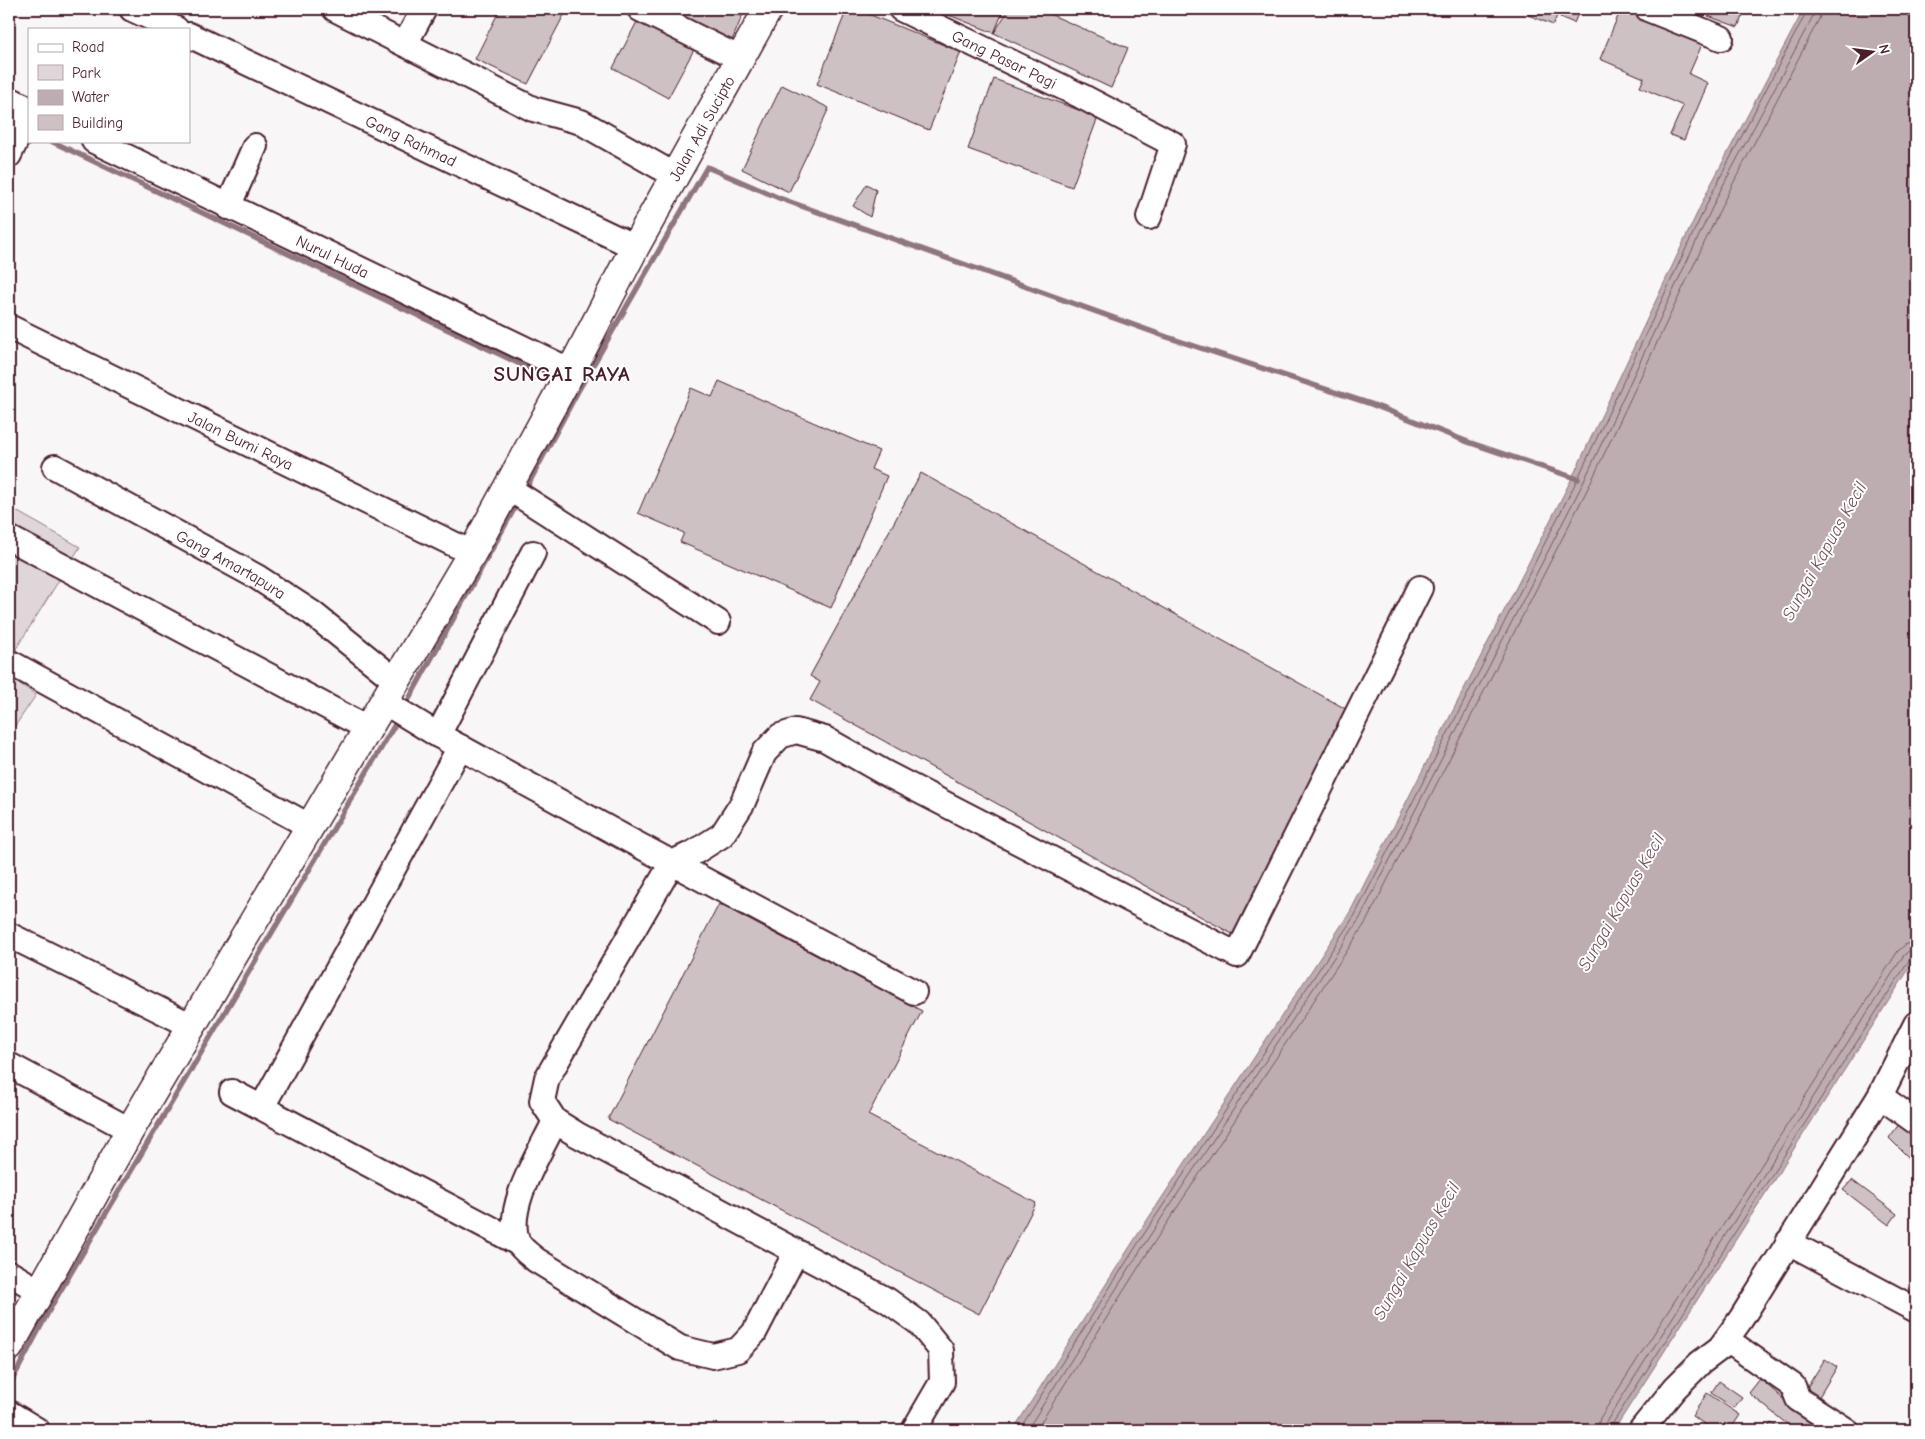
<svg xmlns="http://www.w3.org/2000/svg" width="1925" height="1439" font-family="'Comic Neue',sans-serif">
<style>
.green{fill:#ded6d9;stroke:#947a82}
.water{fill:#bdadb0;stroke:#8f747b}
.lines{fill:none;stroke-linecap:round;stroke-linejoin:round}
.shore{stroke:#785860;stroke-width:1}
.stream{stroke:#8f747b;stroke-width:5.5}
.building{fill:#cdc1c4;stroke:#4a1f2b}
.minor-casing{stroke:#4a1f2b;stroke-width:28}
.major-casing{stroke:#4a1f2b;stroke-width:31}
.minor{stroke:#fff;stroke-width:24}
.major{stroke:#fff;stroke-width:28}
.labels{text-anchor:middle;stroke-width:4;stroke-linejoin:round;paint-order:stroke}
.street-label{font-size:16px;fill:#4a1f2b;stroke:#fff}
.water-label{font-size:18px;font-style:italic;fill:#72515a;stroke:#fff}
.district-label{font-size:21px;font-weight:bold;letter-spacing:1px;fill:#4a1f2b;stroke:#fff}
</style>
<rect width="100%" height="100%" fill="#f8f6f7"/>
<filter id="ink" filterUnits="userSpaceOnUse"><feTurbulence type="fractalNoise" baseFrequency=".02" numOctaves="2"/><feDisplacementMap in="SourceGraphic" scale="10" xChannelSelector="R" yChannelSelector="G"/><feConvolveMatrix kernelMatrix="1 2 1 2 8 2 1 2 1" color-interpolation-filters="sRGB"/></filter>
<g filter="url(#ink)">
<g class="green">
<path d="M9,507L80,547L9,660Z"/>
<path d="M9,676L36,695L9,735Z"/>
</g>
<path class="water" d="M1804,9H1916V958L1614,1430H1013L1140,1231L1350,912L1572,478L1709,188Z"/>
<g class="lines">
<g class="shore">
<path d="M1019,1430L1144,1234L1355,915L1577,480L1713,191L1808,9"/>
<path d="M1027,1430L1149,1237L1360,918L1583,483L1719,193L1813,16L1814,9"/>
<path d="M1036,1430L1155,1241L1366,922L1589,486L1726,197L1819,19L1822,9"/>
<path d="M1597,1430L1600,1418L1898,951L1906,944L1916,942"/>
<path d="M1604,1430L1606,1422L1904,955L1909,951L1916,950"/>
<path d="M1610,1430L1611,1426L1910,959L1916,956"/>
</g>
<g class="stream">
<path d="M51,141L537,372"/>
<path d="M524,492L578,391L707,167L779,198L1167,337L1371,404L1468,442L1578,479"/>
<path d="M404,708L519,500"/>
<path d="M9,1386L53,1303L400,716"/>
</g>
</g>
<g class="building">
<path d="M500,9H567L528,84L475,59Z"/>
<path d="M649,9H745L731,43Z"/>
<path d="M847,9H856L961,52L929,130L817,84Z"/>
<path d="M934,9H1004L994,33Z"/>
<path d="M1009,9H1038L1128,48L1111,88L994,33Z"/>
<path d="M1531,9H1560L1553,25L1528,15Z"/>
<path d="M1564,9H1580L1574,23L1560,17Z"/>
<path d="M1621,9H1631L1704,40L1689,74L1708,83L1684,140L1670,135L1683,106L1640,87L1644,78L1600,59Z"/>
<path d="M1681,9H1708L1704,17Z"/>
<path d="M1711,9H1745L1738,27L1708,16Z"/>
<path d="M642,12L698,42L668,98L613,68Z"/>
<path d="M994,79L1098,117L1072,187L968,149Z"/>
<path d="M782,85L829,108L789,192L742,169Z"/>
<path d="M867,184L876,190L870,217L853,206Z"/>
<path d="M719,381L879,451L871,469L887,476L831,608L680,542L684,533L638,513L691,388L712,397Z"/>
<path d="M921,473L1355,714L1234,935L810,700L820,682L810,676Z"/>
<path d="M719,904L922,1011L868,1115L1036,1203L979,1314L608,1119Z"/>
<path d="M1902,1120L1916,1129V1165L1889,1138Z"/>
<path d="M1852,1180L1897,1214L1889,1225L1843,1190Z"/>
<path d="M1825,1359L1837,1367L1817,1400L1804,1392Z"/>
<path d="M1760,1379L1814,1425L1809,1430H1794L1749,1393Z"/>
<path d="M1719,1381L1742,1397L1734,1408L1711,1393Z"/>
<path d="M1707,1393L1740,1415L1730,1430H1714L1692,1416Z"/>
<path d="M1771,1423L1781,1430H1766Z"/>
</g>
<g class="lines">
<defs>
<g id="minor">
<path d="M132,9L176,29"/>
<path d="M335,9L533,109L581,122L674,175"/>
<path d="M640,9L741,59"/>
<path id="s1" d="M901,9L1081,96L1173,144L1149,217"/>
<path d="M1648,9L1721,38"/>
<path id="s2" d="M189,35L635,247"/>
<path d="M405,44L424,9"/>
<path d="M9,99L29,109"/>
<path id="s3" d="M94,141L571,371"/>
<path d="M9,155L29,113"/>
<path d="M228,207L255,146"/>
<path id="s4" d="M9,327L472,553"/>
<path id="s5" d="M55,467L257,577L312,613L395,680"/>
<path d="M513,491L718,622"/>
<path d="M9,538L369,729"/>
<path d="M9,662L311,827"/>
<path d="M384,702L438,735L631,841L914,992"/>
<path d="M438,735L533,553"/>
<path d="M9,935L192,1026"/>
<path d="M9,1065L130,1130"/>
<path d="M232,1092L518,1243"/>
<path d="M1880,1096L1916,1122"/>
<path d="M262,1107L460,747"/>
<path d="M555,1121C540,1153 505,1206 517,1241C520,1248 530,1255 536,1260L680,1348L713,1356L738,1350L754,1333L796,1252"/>
<path d="M1788,1242L1916,1310"/>
<path d="M9,1273L41,1292"/>
<path d="M1727,1340L1793,1386L1798,1399L1846,1430"/>
<path d="M9,1413L37,1430"/>
<path d="M914,1430L942,1382L941,1350L919,1323L887,1300L576,1134L555,1121L542,1101L547,1078L562,1052L672,863L695,852L722,835L742,804L764,753L780,736L796,731L825,739L885,773L1237,955L1420,588"/>
<path d="M1641,1430L1675,1388L1700,1363L1720,1348L1741,1319L1880,1096L1916,1024"/>
</g>
<g id="major">
<path id="s6" d="M9,1347L130,1130L472,553L571,371L635,247L768,9"/>
</g>
</defs>
<use href="#minor" class="minor-casing"/>
<use href="#major" class="major-casing"/>
<use href="#minor" class="minor"/>
<use href="#major" class="major"/>
</g>
</g>
<g class="labels">
<g class="street-label">
<text dy="6" stroke="none"><textPath href="#s1" startOffset="115">Gang Pasar Pagi</textPath></text>
<text dy="6" stroke="none"><textPath href="#s6" startOffset="1402">Jalan Adi Sucipto</textPath></text>
<text dy="6" stroke="none"><textPath href="#s2" startOffset="246">Gang Rahmad</textPath></text>
<text dy="6" stroke="none"><textPath href="#s3" startOffset="265">Nurul Huda</textPath></text>
<text dy="6" stroke="none"><textPath href="#s4" startOffset="258">Jalan Bumi Raya</textPath></text>
<text dy="6" stroke="none"><textPath href="#s5" startOffset="201">Gang Amartapura</textPath></text>
</g>
<g class="water-label">
<text transform="translate(1824 551) rotate(-61)" y="6">Sungai Kapuas Kecil</text>
<text transform="translate(1621 902) rotate(-60)" y="6">Sungai Kapuas Kecil</text>
<text transform="translate(1416 1251) rotate(-60)" y="6">Sungai Kapuas Kecil</text>
</g>
<g class="district-label">
<text x="562" y="381">SUNGAI RAYA</text>
</g>
</g>
<rect width="1925" height="1439" fill="none" stroke="#fff" stroke-width="30"/>
<rect x="15" y="15" width="1895" height="1409" fill="none" stroke="#4a1f2b" stroke-width="2" filter="url(#ink)"/>
<rect x="28" y="28" width="162" height="115" fill="#ffffff" stroke="#b7a5aa"/>
<rect x="38" y="44" width="25" height="8" fill="#ffffff" stroke="#b7a5aa"/>
<text x="72" y="52" font-size="15" fill="#4a1f2b">Road</text>
<rect x="38" y="65" width="25" height="15" fill="#ded6d9" stroke="#b7a5aa"/>
<text x="72" y="78" font-size="15" fill="#4a1f2b">Park</text>
<rect x="38" y="90" width="25" height="15" fill="#bdadb0" stroke="#b7a5aa"/>
<text x="72" y="102" font-size="15" fill="#4a1f2b">Water</text>
<rect x="38" y="115" width="25" height="15" fill="#cdc1c4" stroke="#b7a5aa"/>
<text x="72" y="128" font-size="15" fill="#4a1f2b">Building</text>
<g transform="translate(1872 52) rotate(76)" stroke="#ffffff" stroke-width="4" paint-order="stroke">
<path d="M0-4L9 19L0 12L-9 19Z" fill="#4a1f2b"/>
<text y="-8" font-size="14" font-weight="bold" text-anchor="middle" fill="#4a1f2b">N</text>
</g>
</svg>
